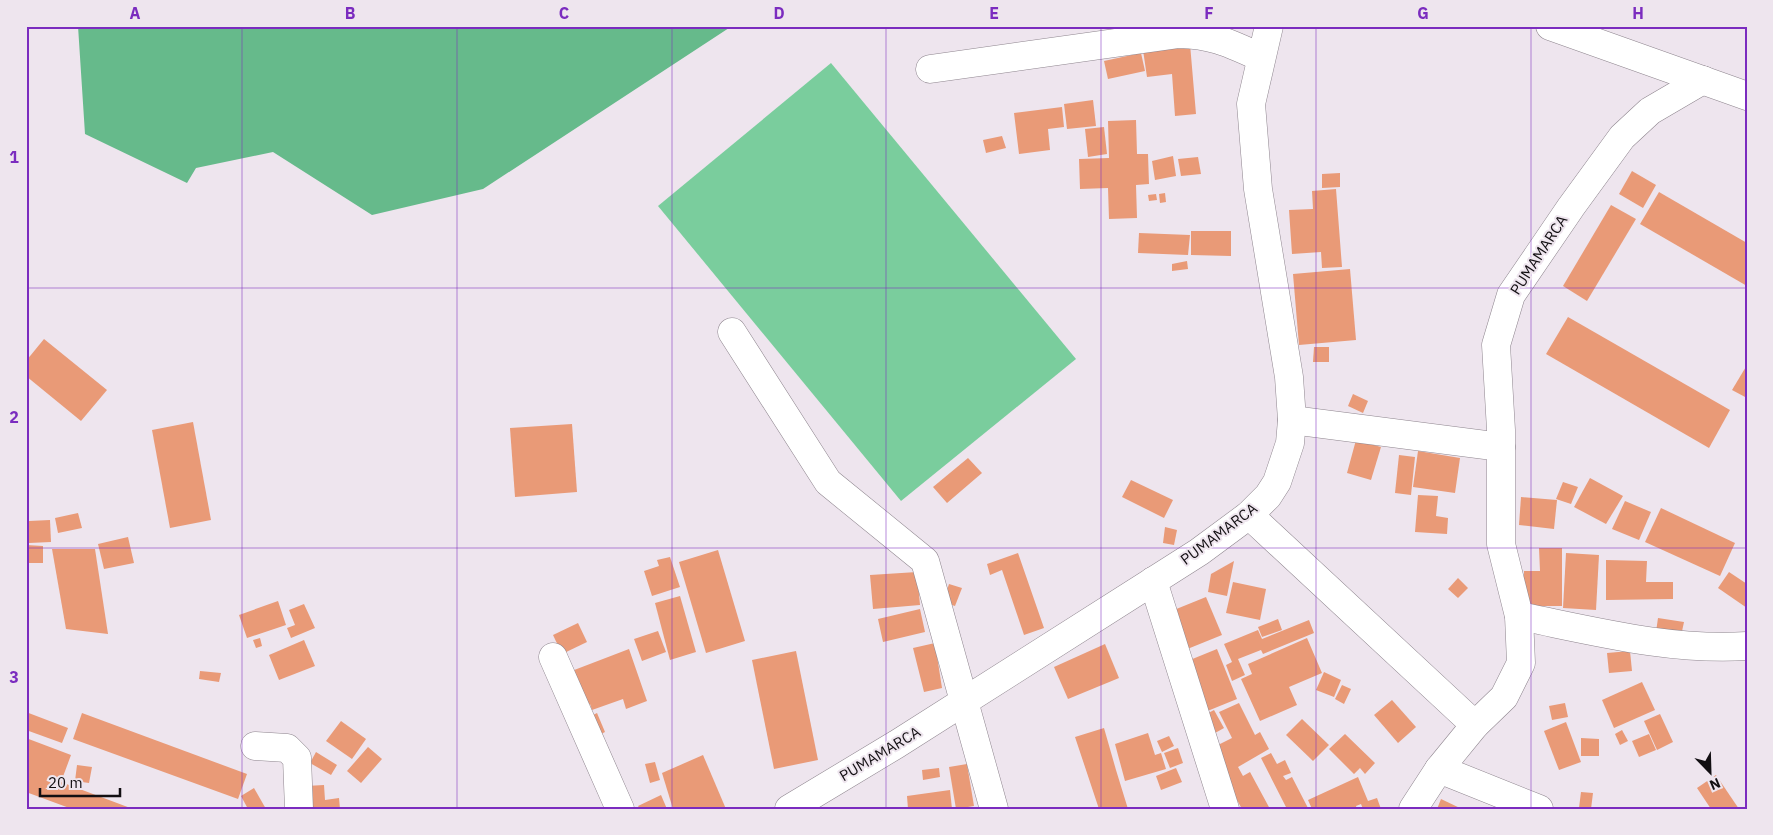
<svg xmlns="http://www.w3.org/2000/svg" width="1773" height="835" font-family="'IBM Plex Sans',sans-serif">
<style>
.green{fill:#7acd9d}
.forest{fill:#66ba8b}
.building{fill:#e99a77}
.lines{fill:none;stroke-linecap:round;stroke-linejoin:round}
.minor-casing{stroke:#8e858e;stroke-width:29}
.major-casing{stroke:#8e858e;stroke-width:29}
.minor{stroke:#fff;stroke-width:28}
.major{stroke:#fff;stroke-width:28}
.grid{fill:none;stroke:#7b2cbf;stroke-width:1;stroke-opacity:0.55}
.labels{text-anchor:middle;stroke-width:4;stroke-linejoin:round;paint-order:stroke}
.street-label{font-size:15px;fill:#120f12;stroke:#eee5ee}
.neatline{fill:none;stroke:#7b2cbf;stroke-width:2}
.grid-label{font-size:16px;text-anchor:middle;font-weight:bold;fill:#7b2cbf}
</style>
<rect width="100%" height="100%" fill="#eee5ee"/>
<path class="green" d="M831,63L1076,359L901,501L658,206Z"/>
<path class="forest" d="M78,26H732L483,189L372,215L273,152L196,168L187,183L85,134Z"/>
<g class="building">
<path d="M1190,44L1196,114L1175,116L1172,74L1147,77L1143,50Z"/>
<path d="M1141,53L1145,71L1108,79L1104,61Z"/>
<path d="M1093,100L1096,126L1067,129L1064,104Z"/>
<path d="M1062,107L1064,127L1048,129L1050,150L1019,154L1014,113Z"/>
<path d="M1136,120L1137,154H1148L1149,184L1136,185L1137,218L1109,219L1108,188L1080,189L1079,159L1109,158L1108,121Z"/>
<path d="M1104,127L1107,154L1088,157L1085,129Z"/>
<path d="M1002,136L1006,148L986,153L983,140Z"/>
<path d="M1173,156L1176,176L1155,180L1152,161Z"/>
<path d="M1198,157L1201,174L1181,176L1178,159Z"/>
<path d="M1632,171L1656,185L1643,208L1619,194Z"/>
<path d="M1340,173V187L1322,188V174Z"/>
<path d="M1336,189L1342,267L1322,268L1321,252L1292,254L1289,210L1313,209L1312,191Z"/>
<path d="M1659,192L1747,243V286L1640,224Z"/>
<path d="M1165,193L1166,202L1160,203L1159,194Z"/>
<path d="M1156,194L1157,200L1149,201L1148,195Z"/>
<path d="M1611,205L1636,219L1587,301L1563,286Z"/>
<path d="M1191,231H1231V256L1191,255Z"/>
<path d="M1139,233L1190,235L1188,255L1138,253Z"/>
<path d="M1187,261L1188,269L1172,271V264Z"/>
<path d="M1350,269L1356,340L1299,345L1293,274Z"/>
<path d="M1568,317L1730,410L1709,448L1546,354Z"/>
<path d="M44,339L107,390L81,421L26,376V361Z"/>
<path d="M1314,347H1329V362H1313Z"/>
<path d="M1747,365V398L1732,390Z"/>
<path d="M1353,394L1368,401L1363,413L1348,406Z"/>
<path d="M193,422L211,520L170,528L152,430Z"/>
<path d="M572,424L577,492L515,497L510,428Z"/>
<path d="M1356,440L1381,447L1371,480L1347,473Z"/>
<path d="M1418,451L1460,458L1455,493L1413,487Z"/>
<path d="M1399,455L1415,457L1411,495L1395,493Z"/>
<path d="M968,458L982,473L947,503L933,487Z"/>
<path d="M1590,478L1623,496L1606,524L1574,507Z"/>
<path d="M1131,480L1173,500L1164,518L1122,497Z"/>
<path d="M1563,482L1578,487L1571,504L1556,499Z"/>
<path d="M1418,495L1438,496L1436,516L1448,518L1447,534L1415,532Z"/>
<path d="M1521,497L1557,500L1554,529L1519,525Z"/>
<path d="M1625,501L1651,512L1639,540L1612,529Z"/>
<path d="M1661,508L1735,543L1720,576L1645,542Z"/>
<path d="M78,513L82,528L58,533L55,518Z"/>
<path d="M50,520L51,542L29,543V521Z"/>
<path d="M1165,527L1177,530L1174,545L1163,543Z"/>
<path d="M128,537L134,563L104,569L98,544Z"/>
<path d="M26,545L43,546V563H26Z"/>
<path d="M1539,548H1562V606H1524V571H1540Z"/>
<path d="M52,549H95L108,634L66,629Z"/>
<path d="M718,550L745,641L706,653L679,562Z"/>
<path d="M1018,553L1044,628L1024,635L1002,570L990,575L987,564Z"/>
<path d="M1566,553L1599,555L1596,610L1563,608Z"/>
<path d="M670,557L680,587L652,596L644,571L659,566L657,560Z"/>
<path d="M1606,560L1647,561L1646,582H1673V599L1606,600Z"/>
<path d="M1234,561L1227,596L1208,592L1211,574Z"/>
<path d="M917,572L920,605L873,609L870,575Z"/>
<path d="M1729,572L1747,584V608L1718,588Z"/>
<path d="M1458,578L1468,588L1458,598L1448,589Z"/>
<path d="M1233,582L1266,589L1260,620L1226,613Z"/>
<path d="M949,584L962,588L955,606L943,602Z"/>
<path d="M680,596L696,652L670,660L655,603Z"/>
<path d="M1206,597L1222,635L1180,652L1164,614Z"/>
<path d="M278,601L286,625L247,638L239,615Z"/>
<path d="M304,604L315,628L291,638L287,628L295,625L289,610Z"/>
<path d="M920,609L925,632L883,642L878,619Z"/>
<path d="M1658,618L1684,622L1681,636L1656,632Z"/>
<path d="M1278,619L1282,630L1262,637L1258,627Z"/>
<path d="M1309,620L1314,633L1263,654L1261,650L1238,659L1245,675L1232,681L1226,665L1232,662L1224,644L1258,630L1262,639Z"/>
<path d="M578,623L587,642L562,654L553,635Z"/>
<path d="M658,631L666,652L642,661L634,639Z"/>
<path d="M260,638L262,646L256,648L253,640Z"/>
<path d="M1307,638L1322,673L1289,687L1297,705L1260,721L1241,679L1252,674L1248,664Z"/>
<path d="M304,640L315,666L279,680L269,655Z"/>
<path d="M935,643L942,688L924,692L913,648Z"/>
<path d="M1105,644L1119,678L1068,699L1054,667Z"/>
<path d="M629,649L647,701L626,709L623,699L592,710L590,704L583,707L569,672Z"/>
<path d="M1217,649L1237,699L1205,712L1185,662Z"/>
<path d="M796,651L818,760L774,769L752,660Z"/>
<path d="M1630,651L1632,671L1609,673L1607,653Z"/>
<path d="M200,671L221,673L219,682L199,679Z"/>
<path d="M1324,672L1341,680L1334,697L1316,690Z"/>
<path d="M1642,682L1655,710L1614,728L1602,700Z"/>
<path d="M1342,685L1351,689L1344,704L1335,699Z"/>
<path d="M1392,700L1416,727L1398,743L1374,715Z"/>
<path d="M1239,703L1255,735L1260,732L1269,749L1238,767L1243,776L1250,772L1270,809H1242L1228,784L1216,746L1232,738L1219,712Z"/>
<path d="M1565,703L1568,717L1552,720L1549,706Z"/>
<path d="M1214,710L1224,728L1208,737L1199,718Z"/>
<path d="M26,712L68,728L62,743L26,730Z"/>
<path d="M82,713L247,774L238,799L73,739Z"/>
<path d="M597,713L605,732L597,736L589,717Z"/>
<path d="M1660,714L1673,742L1657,750L1644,721Z"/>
<path d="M1302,719L1329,745L1313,761L1286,735Z"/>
<path d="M341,721L366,739L352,759L326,741Z"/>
<path d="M1566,722L1581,762L1559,770L1544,731Z"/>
<path d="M1104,728L1116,770L1128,809H1099L1075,737Z"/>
<path d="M1622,730L1628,741L1620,745L1615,734Z"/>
<path d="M1148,733L1155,755L1161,753L1166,769L1125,781L1115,744Z"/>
<path d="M1345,734L1375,763L1365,774L1360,768L1354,774L1329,749Z"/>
<path d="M1649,734L1656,750L1639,757L1632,741Z"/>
<path d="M1169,736L1174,746L1162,752L1157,741Z"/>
<path d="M26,738L71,755L61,782L133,809H72L26,792Z"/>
<path d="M1581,738L1599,739V756H1581Z"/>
<path d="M368,747L382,759L361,783L347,771Z"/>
<path d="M1178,748L1183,763L1170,768L1164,753Z"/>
<path d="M316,752L337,765L331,775L310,763Z"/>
<path d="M1271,753L1277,764L1285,760L1291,773L1283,776L1286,780L1292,777L1308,808L1287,809L1261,758Z"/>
<path d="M703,755L726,809H673L662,773Z"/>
<path d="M655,762L660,780L650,783L645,764Z"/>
<path d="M967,764L974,806L956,809L949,767Z"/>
<path d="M77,765L92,767L89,783L75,781Z"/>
<path d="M939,768L940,777L923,780L922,770Z"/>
<path d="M1176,768L1182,782L1161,790L1156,776Z"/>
<path d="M1716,775L1739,809H1711L1697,788Z"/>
<path d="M1358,777L1368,801L1377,798L1381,809H1363L1361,804L1356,806L1357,809H1312L1308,800Z"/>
<path d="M324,785L325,800L339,798L340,809H308L306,786Z"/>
<path d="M254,788L266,809H248L241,796Z"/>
<path d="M950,790L952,809H908L907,796Z"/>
<path d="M1581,792L1593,793L1591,809L1579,808Z"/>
<path d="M661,795L667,809H640L638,806Z"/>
<path d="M1441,799L1462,809H1437Z"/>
</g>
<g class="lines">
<defs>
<g id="minor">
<path d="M930,69L1179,34C1214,35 1229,43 1260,57"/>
<path d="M732,332L828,482L925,561L994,809"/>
<path d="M1292,420L1501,447"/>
<path d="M1249,515L1475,725"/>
<path d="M1153,581L1225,809"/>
<path d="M1519,616C1594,631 1670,651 1747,646"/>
<path d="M553,657L620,809"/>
<path d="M255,746L287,748L297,758L299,809"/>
<path d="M1439,769L1539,809"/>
<path d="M1413,809L1439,769L1475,725L1504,697L1521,663L1519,616L1501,544V430L1496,345L1511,295L1571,207L1622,137L1650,111L1703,80"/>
</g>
<g id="major">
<path d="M1550,26L1747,96"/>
<path d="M789,809L897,744L1199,552L1249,515L1268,496L1277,482L1290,443L1292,420L1289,377L1258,189L1251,104L1269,26"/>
</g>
</defs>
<use href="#minor" class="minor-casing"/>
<use href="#major" class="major-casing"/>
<use href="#minor" class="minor"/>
<use href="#major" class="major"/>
</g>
<path class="grid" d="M242,26V809M457,26V809M672,26V809M886,26V809M1101,26V809M1316,26V809M1531,26V809M26,288H1747M26,548H1747"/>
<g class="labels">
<g class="street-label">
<text transform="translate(1539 255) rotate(-57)" y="5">PUMAMARCA</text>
<text transform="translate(1219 534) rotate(-37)" y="5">PUMAMARCA</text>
<text transform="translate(880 754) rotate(-31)" y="5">PUMAMARCA</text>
</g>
</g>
<rect width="1773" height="835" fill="none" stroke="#eee5ee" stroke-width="55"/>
<g transform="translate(1710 772) rotate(157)" stroke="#eee5ee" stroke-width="4" paint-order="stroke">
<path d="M0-4L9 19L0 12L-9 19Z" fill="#120f12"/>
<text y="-8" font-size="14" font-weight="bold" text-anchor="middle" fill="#120f12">N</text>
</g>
<path d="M40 788v8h80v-8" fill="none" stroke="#120f12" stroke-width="2.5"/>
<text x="48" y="788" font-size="15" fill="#120f12" stroke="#eee5ee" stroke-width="4" paint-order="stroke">20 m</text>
<rect x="28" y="28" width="1718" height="780" class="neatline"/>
<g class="grid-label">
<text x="135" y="19">A</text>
<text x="350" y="19">B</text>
<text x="564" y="19">C</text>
<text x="779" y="19">D</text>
<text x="994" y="19">E</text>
<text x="1209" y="19">F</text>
<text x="1423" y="19">G</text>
<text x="1638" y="19">H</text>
<text x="14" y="163">1</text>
<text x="14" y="423">2</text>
<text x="14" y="683">3</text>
</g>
</svg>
